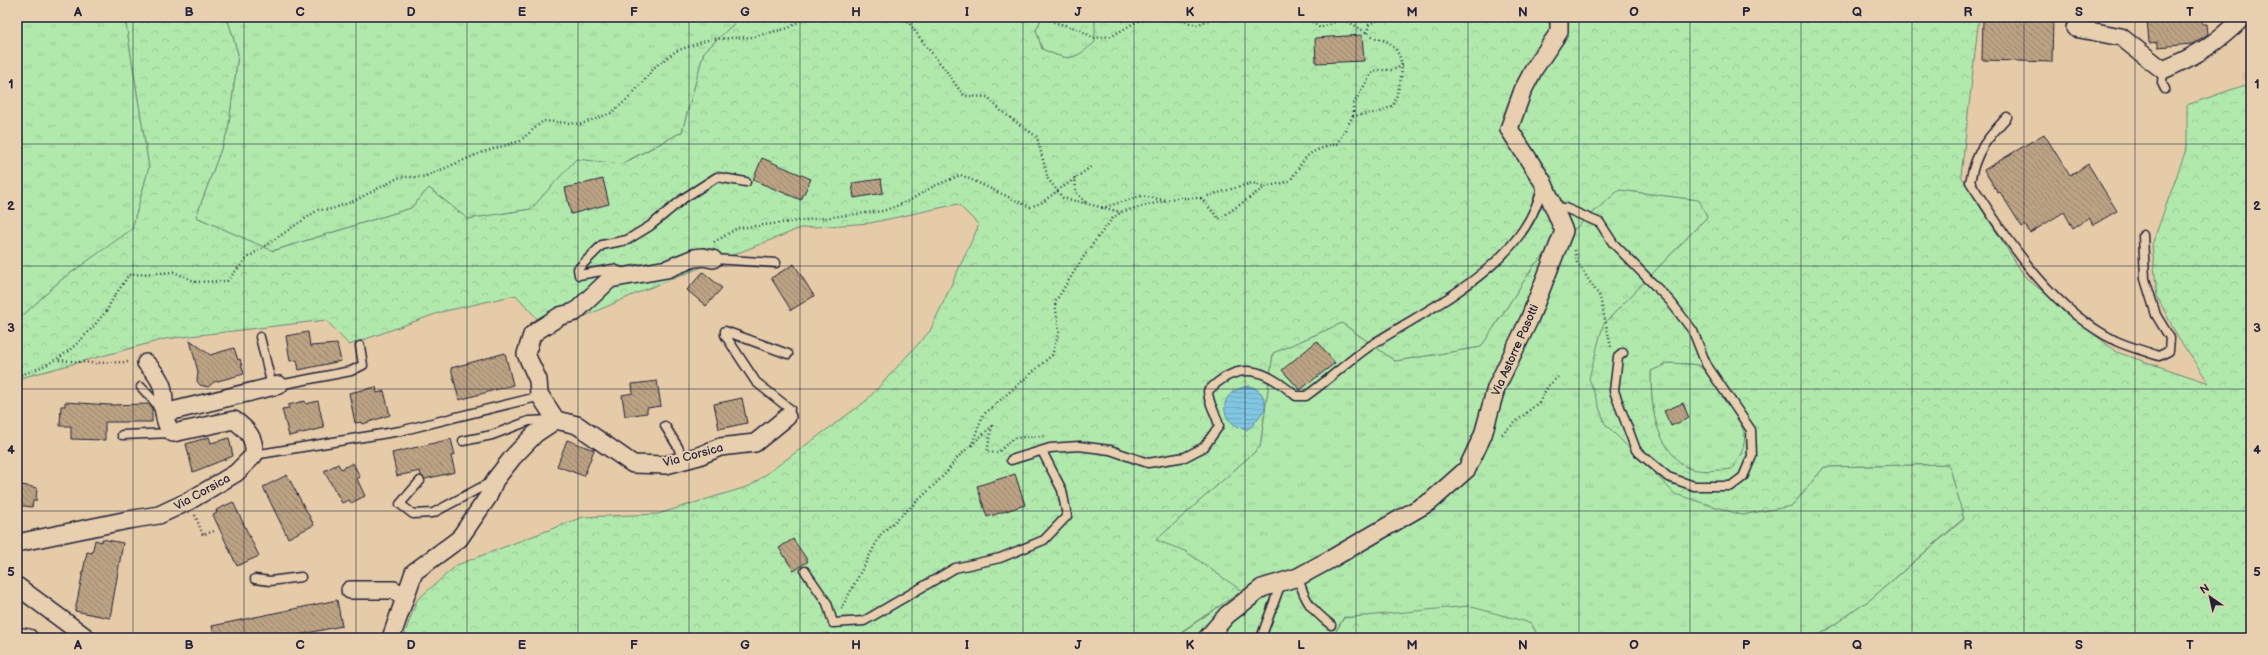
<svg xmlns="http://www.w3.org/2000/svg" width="2268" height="655" font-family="'Balsamiq Sans',sans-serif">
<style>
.built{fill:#d5bc9b}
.grass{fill:url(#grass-tufts);stroke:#6a8674}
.forest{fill:url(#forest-crowns);stroke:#6a8674;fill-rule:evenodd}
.water{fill:url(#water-rules);stroke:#5b859f}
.building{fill:url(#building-back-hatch);stroke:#22223b}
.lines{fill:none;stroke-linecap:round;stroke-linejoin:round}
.lane-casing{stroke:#22223b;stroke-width:11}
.street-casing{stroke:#22223b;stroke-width:20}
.path{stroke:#22223b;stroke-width:2.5;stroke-dasharray:1 3;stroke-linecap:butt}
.lane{stroke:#e7cfaf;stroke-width:8}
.street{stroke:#e7cfaf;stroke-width:17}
.grid{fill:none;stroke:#22223b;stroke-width:1;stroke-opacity:0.55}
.labels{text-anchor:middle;stroke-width:4;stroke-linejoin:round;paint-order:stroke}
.street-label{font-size:12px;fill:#22223b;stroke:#e7cfaf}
.neatline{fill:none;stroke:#22223b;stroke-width:1.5}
.grid-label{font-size:13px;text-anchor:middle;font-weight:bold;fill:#22223b}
</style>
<defs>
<pattern id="grass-tufts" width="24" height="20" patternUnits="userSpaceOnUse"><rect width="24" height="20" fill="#b1e9ad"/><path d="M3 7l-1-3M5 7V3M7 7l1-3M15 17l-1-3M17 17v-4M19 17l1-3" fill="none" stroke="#98c896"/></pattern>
<pattern id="forest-crowns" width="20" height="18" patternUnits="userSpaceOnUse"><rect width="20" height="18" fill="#b1e9ad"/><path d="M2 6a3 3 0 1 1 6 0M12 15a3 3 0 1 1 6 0" fill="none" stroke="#98c896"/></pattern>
<pattern id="water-rules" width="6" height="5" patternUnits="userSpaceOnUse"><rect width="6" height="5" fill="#81c7e2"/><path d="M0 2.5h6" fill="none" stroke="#6fabc3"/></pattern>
<pattern id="building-back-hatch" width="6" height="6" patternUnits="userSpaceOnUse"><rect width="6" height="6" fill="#bca384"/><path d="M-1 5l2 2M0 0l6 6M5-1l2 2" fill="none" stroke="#98846d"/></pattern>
</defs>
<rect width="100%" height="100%" fill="#e6cba8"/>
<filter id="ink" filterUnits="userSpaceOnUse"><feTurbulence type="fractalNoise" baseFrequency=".025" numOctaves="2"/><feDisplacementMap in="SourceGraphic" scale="8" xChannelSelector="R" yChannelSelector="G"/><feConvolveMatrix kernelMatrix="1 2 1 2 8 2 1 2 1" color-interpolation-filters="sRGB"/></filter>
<g filter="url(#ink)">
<path class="built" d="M2251,69V92L2242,75Z"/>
<g class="grass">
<path d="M17,17H125L149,167L132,230L61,280L17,321Z"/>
<path d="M227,17H741L704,52L682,132L621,164L576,160L531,209L468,219L429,188L411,208L272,251L196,217L228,130L238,54Z"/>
<path d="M1042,17H1095L1096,42C1072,62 1069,61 1042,49L1036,30Z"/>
<path d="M1619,190L1700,200L1707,217L1603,325L1675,494L1792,506L1824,467L1949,464L1964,518L1871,599L1815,638H1539L1531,623L1344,617L1332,638H1184L1182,632L1241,591L1156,540L1260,447L1273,353L1342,323L1395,361L1481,347L1535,264Z"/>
<path d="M1669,363C1677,364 1689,363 1697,365C1708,369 1741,420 1744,432C1747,447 1739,457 1732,469C1719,470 1701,474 1689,468C1654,452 1651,404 1651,371Z"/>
</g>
<g class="forest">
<path d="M125,17H227L238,54L228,130L196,217L273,251L411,208L429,188L468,219L531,209L576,159L622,164L682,132L704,52L741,17H1042L1036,30L1042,49C1069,61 1072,62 1095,42V17H1979L1961,176L2025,277L2116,352L2209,383L2177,336L2157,296L2152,245L2187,147V105L2245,85L2251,108V638H1815L1871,599L1964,519L1949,464L1824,467L1792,506L1741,515L1675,494L1605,424L1589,378L1603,325L1707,217L1699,200L1619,190L1535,264L1481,347L1395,361L1342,323L1273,353L1260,447L1156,540L1185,551L1242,591L1182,631L1184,638H403L417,600L457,565L583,517L658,514L750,486L866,401L930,331L979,225L958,204L870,223L801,228L644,290L549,332L516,295L441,312L349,345L326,320L165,339L17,379V321L61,280L132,229L149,167ZM1669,363C1677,364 1689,363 1697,365C1708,369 1741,420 1744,432C1747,447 1739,457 1732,469C1718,470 1705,472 1691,469C1685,468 1678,461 1674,456C1653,432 1651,403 1651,371Z"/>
<path d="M1468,606L1531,623L1539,638H1332L1344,618Z"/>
</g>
<path class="water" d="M1250,386C1261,390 1266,397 1265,409L1252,426L1246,430C1215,421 1219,389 1250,386Z"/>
<g class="building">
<path d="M1983,17H2053L2052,62L1982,60Z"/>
<path d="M2155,17H2202V24H2207L2208,34L2192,44L2158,47V42L2149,43L2147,19Z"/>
<path d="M1362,35L1364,61L1316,63L1315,38Z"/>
<path d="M2044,134L2070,176L2088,164L2117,211L2093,225L2089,218L2073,228L2064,212L2030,233L2025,225L2022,227L2000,192L1998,193L1984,170Z"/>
<path d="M762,158L811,179L801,200L753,180Z"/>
<path d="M603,179L609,204L571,214L565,188Z"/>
<path d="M881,179L883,193L854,198L852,183Z"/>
<path d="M794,264L814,296L791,310L771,278Z"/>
<path d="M703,272L722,288L706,306L687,290Z"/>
<path d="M308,332L310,346L337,344L341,361L299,370L297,360L290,361L286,336Z"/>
<path d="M190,340L210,355L234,348L238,360L240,359L244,374L214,382L208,387L200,385L197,381L198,372Z"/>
<path d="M1317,341L1335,363L1300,390L1282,370Z"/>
<path d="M505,353L513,385L459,400L451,368Z"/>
<path d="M657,381L661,406L647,408V413L625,416L622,395L633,393L632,384Z"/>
<path d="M376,387L377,393L384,391L390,415L363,424L362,422L355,423L349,393Z"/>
<path d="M742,398L747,423L719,429L714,404Z"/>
<path d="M305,401L306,404L318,401L324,428L289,436L282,409L289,408L288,405Z"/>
<path d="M65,402L109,405L149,404L152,408V422H105V440L71,439V426H60L61,406H65Z"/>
<path d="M1683,403L1689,418L1671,426L1664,411Z"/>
<path d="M209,437L211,443L229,438L233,456L193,472L186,444Z"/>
<path d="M451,439L455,455L451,456L455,472L425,479L421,476L420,471L397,476L392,453Z"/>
<path d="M567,440L594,450L584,476L557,466Z"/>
<path d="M353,463L360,477L357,479L365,496L351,503L349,500L342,503L324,471L338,464L341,469Z"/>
<path d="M1015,474L1025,505L987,517L977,486Z"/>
<path d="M287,475L314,525L288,538L263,487Z"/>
<path d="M17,484L37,488L36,501H33L32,507L17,505Z"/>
<path d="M233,502L259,556L237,566L213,515L217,513L216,510Z"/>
<path d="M102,539L123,543L110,618L75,611L87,552L92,553L95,540L102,542Z"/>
<path d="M793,539L808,561L794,571L779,548Z"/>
<path d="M337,600L342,626L283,638H215L212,626Z"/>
</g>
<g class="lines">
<defs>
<g id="lane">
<path d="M2163,70L2162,83L2165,89"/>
<path d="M2007,117C1986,140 1976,151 1970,182C2009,241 2049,308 2116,341C2129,347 2145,351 2159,356L2169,351L2170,338L2156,315L2145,279L2143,235"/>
<path d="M1554,207L1565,208L1600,223L1613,243L1670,301L1693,331L1706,364L1751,430L1752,456L1743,477L1731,486H1694L1668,477L1636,450L1614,391L1618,357L1623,353"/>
<path d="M713,259L776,263"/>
<path d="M624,273L613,269L579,275L578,269L602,245L627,240L650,226L684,198L717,177L746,182"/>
<path d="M260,337L272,386"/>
<path d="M279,385L351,371L363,365L360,346"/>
<path d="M141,387L155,402L160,412"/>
<path d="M787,417L790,409L756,382L725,335V331L788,354"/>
<path d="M665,426L678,447L683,460"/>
<path d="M122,435L172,433"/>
<path d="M463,441L492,435L529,421L551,420"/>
<path d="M254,455L400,431L533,398"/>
<path d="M1011,460L1050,448L1079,446L1110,450L1148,463L1185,457L1204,447L1219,426C1216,412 1208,404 1208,391C1240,358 1266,370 1296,396H1306C1329,380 1350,359 1373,344C1434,305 1525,264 1542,187"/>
<path d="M420,481L400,504L413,514L433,513L491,482"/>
<path d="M805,571L827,603L833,623L864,621L955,568L1000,558L1044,540L1067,516L1062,490L1042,451"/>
<path d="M1298,577C1305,602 1311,609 1331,625"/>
<path d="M255,579L270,581L301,577"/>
<path d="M1261,638L1281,583"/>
</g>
<g id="street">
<path d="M2075,28L2121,37L2163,70C2196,56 2217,43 2243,17"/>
<path d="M164,413L279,385"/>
<path d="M556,420L539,394L538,380L526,354L532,335L538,330L560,316L575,312L610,279L667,269L694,258L703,257L713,259"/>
<path d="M17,543L128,520L159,515L189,501L236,473L254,455C255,438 248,430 234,420L173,433C159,419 167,403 162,386C159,377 153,370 146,363"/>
<path d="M17,586L87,638"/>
<path d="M350,590H394L404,598"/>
<path d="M17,636L29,638"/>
<path d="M391,638L414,572L459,539L488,497L495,480L513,457L535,434L556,420L577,425L633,464L666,465L699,456L720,447L755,443L787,417"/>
<path d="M1207,638L1227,615L1262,588L1298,577L1331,559L1431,501L1467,469L1483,435L1496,388L1529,320L1564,231L1543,182L1509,129L1523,90L1534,69L1559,32V17"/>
</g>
</defs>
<use href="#lane" class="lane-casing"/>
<use href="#street" class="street-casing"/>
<g class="path">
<path d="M906,17C915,33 927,47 939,62C949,73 955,86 965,96L988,97L1001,111L1037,137L1048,179L1063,198L1121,212"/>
<path d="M1047,17L1054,22L1079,29L1093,38L1112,36L1139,20L1154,19L1183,21L1197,25L1214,17"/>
<path d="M1246,17H1252"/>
<path d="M1306,17L1320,28L1347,17"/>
<path d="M1367,33L1369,25L1383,17"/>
<path d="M1353,116V105L1371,74L1376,70H1392L1403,66"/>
<path d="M1075,177L1076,192L1086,203"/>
<path d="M1201,198L1219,219L1265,187L1290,181C1308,154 1305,152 1337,144L1353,116L1380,112L1394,105C1400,82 1411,57 1386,41C1382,39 1376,39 1372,36C1361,30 1354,24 1343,19"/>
<path d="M1102,208L1141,196L1165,200"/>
<path d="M714,242L738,228L883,211L907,202L934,186L961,175L1030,207L1041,203L1092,166"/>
<path d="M1575,250L1577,262L1600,297L1611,347"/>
<path d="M59,360L92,363L129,362"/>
<path d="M17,376C63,362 79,344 108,309C112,296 122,288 128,275L174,272L196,282L227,281L247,258L318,210L332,209L354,201L400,177H424L483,152L520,141L543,121L581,124L611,113L628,99L656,66L676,51L711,39L751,37L789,28L802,19L808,17"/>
<path d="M1502,434L1539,402L1548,386L1558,377"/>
<path d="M971,446L983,415L1052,355L1059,332L1055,302L1088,250L1113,218L1121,212L1175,198H1201L1252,183L1265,187"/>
<path d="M195,515L203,535L214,531"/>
<path d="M841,609L881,534L924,495L947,472L957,458L992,426L987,452L997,453L1014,438L1044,436"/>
<path d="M826,638L828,632"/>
</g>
<use href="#lane" class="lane"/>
<use href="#street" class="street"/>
</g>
</g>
<path class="grid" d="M133,17V638M244,17V638M356,17V638M467,17V638M578,17V638M689,17V638M800,17V638M912,17V638M1023,17V638M1134,17V638M1245,17V638M1356,17V638M1468,17V638M1579,17V638M1690,17V638M1801,17V638M1912,17V638M2024,17V638M2135,17V638M17,144H2251M17,266H2251M17,389H2251M17,511H2251"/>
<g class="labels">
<g class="street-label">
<text transform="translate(1515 350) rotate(-66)" y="4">Via Astorre Pasotti</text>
<text transform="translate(693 455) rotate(-15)" y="4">Via Corsica</text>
<text transform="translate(202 492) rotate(-29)" y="4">Via Corsica</text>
</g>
</g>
<rect width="2268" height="655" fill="none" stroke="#e7cfaf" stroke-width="44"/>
<g transform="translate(2210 597) rotate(326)" stroke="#e7cfaf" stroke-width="3" paint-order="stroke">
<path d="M0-3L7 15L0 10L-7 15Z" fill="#22223b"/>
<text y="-6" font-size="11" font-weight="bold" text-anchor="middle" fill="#22223b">N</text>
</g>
<rect x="22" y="22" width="2224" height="611" class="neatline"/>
<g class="grid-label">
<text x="78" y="16">A</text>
<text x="189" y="16">B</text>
<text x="300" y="16">C</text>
<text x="411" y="16">D</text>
<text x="522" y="16">E</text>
<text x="634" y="16">F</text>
<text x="745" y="16">G</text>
<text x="856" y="16">H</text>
<text x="967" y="16">I</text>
<text x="1078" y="16">J</text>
<text x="1190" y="16">K</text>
<text x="1301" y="16">L</text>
<text x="1412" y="16">M</text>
<text x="1523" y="16">N</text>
<text x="1634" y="16">O</text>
<text x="1746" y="16">P</text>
<text x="1857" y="16">Q</text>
<text x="1968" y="16">R</text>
<text x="2079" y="16">S</text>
<text x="2190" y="16">T</text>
<text x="11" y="88">1</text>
<text x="2257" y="88">1</text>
<text x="11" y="210">2</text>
<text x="2257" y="210">2</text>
<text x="11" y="332">3</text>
<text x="2257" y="332">3</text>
<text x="11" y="454">4</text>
<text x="2257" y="454">4</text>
<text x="11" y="576">5</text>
<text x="2257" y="576">5</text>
<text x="78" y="649">A</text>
<text x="189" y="649">B</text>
<text x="300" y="649">C</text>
<text x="411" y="649">D</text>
<text x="522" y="649">E</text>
<text x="634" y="649">F</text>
<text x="745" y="649">G</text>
<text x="856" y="649">H</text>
<text x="967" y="649">I</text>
<text x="1078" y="649">J</text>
<text x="1190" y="649">K</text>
<text x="1301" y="649">L</text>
<text x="1412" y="649">M</text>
<text x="1523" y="649">N</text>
<text x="1634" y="649">O</text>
<text x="1746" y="649">P</text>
<text x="1857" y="649">Q</text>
<text x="1968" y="649">R</text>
<text x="2079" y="649">S</text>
<text x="2190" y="649">T</text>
</g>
</svg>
